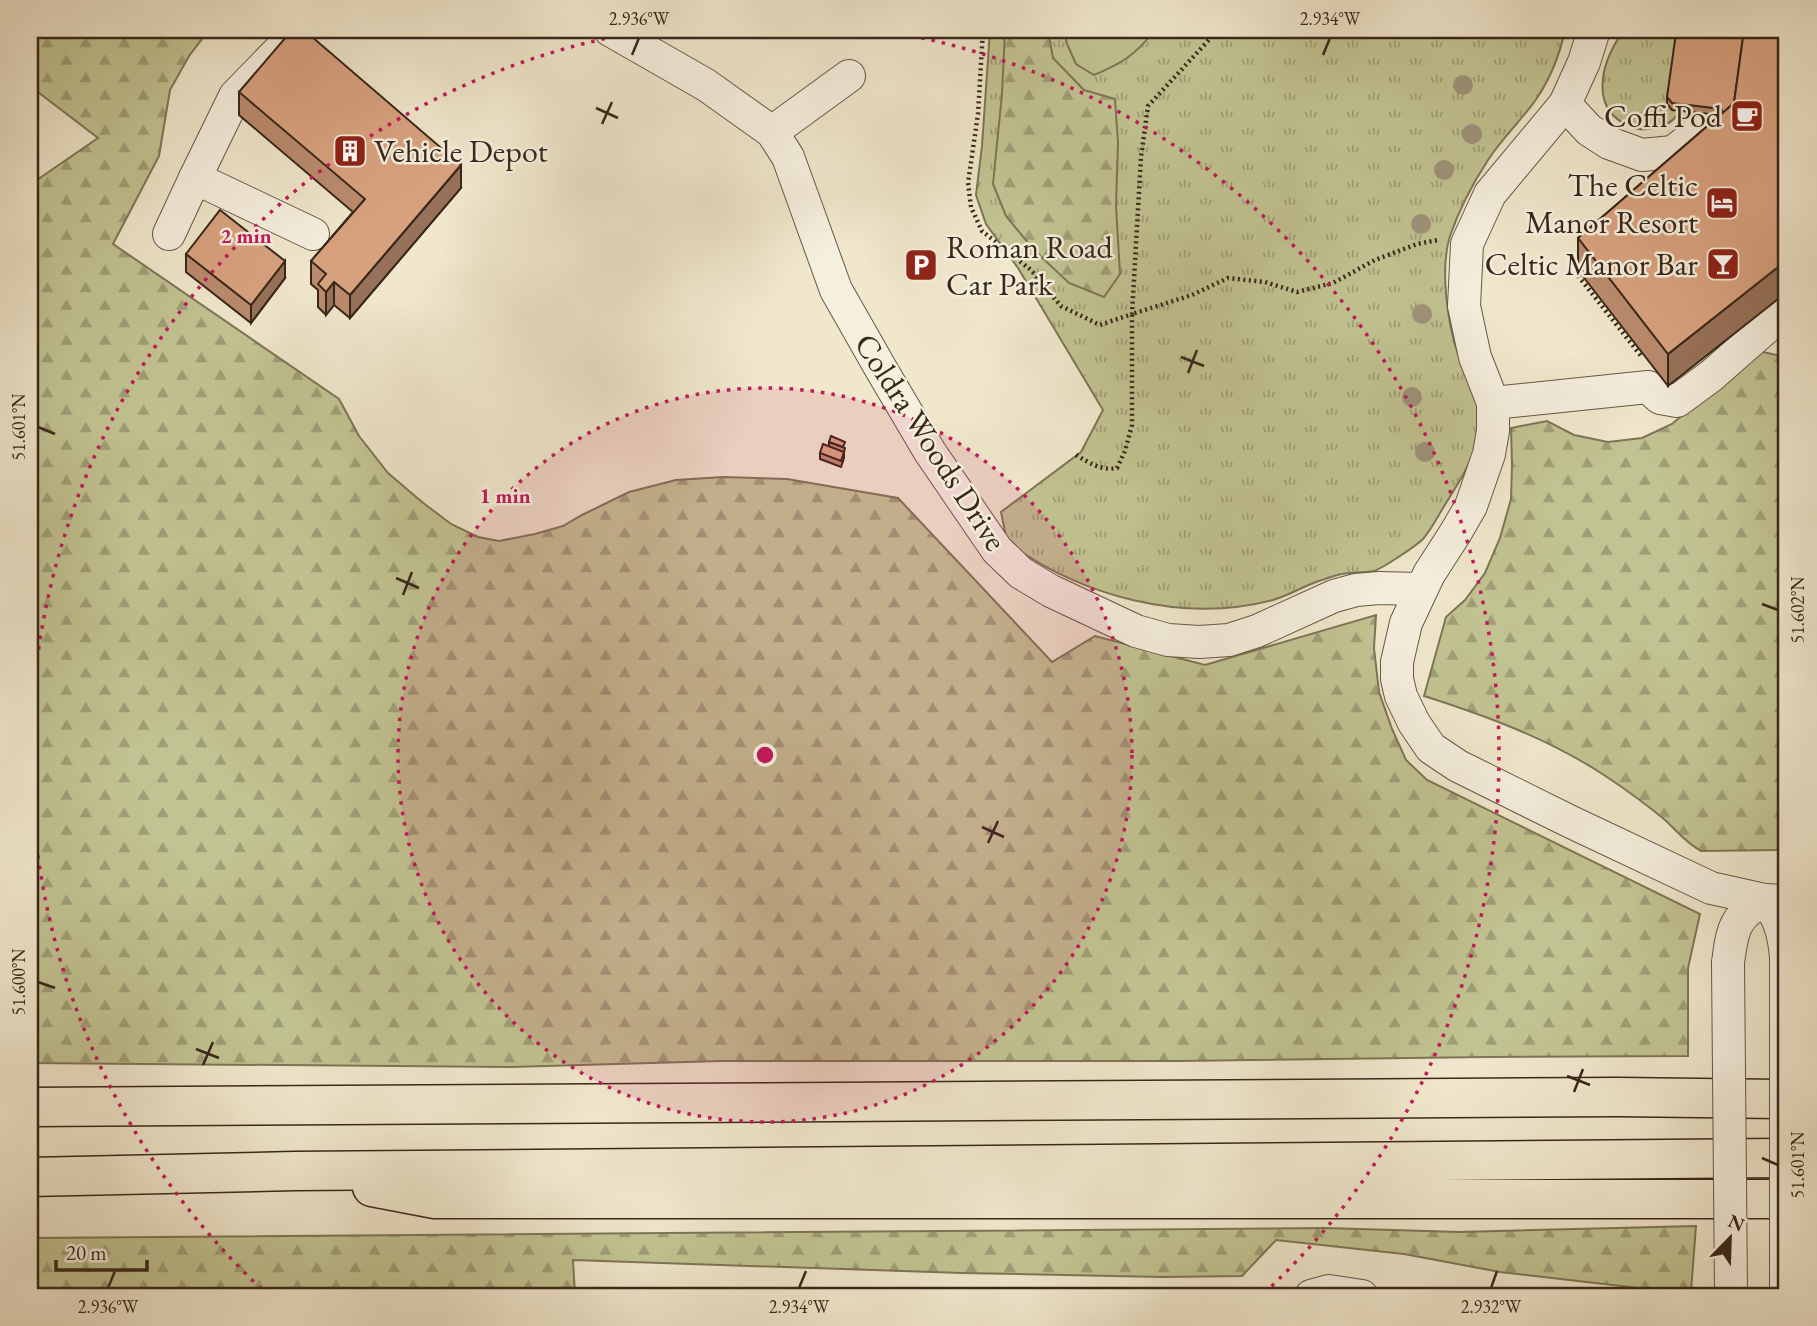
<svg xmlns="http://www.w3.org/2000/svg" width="1817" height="1326" font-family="'EB Garamond',serif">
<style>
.grass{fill:url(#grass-tufts);stroke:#7e7556;stroke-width:2}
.forest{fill:url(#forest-firs);stroke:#7e7556;stroke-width:2}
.garden{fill:#c2c392;stroke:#7e7556;stroke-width:2}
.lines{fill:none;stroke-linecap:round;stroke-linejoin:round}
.minor-casing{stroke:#675746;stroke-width:34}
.highway-casing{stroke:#39271a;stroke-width:41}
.path{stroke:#39271a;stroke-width:4.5;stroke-dasharray:2 3.5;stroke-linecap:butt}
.minor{stroke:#f5efde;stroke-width:32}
.highway{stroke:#f0e7cc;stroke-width:38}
.minor-bridge-casing{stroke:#675746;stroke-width:34;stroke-linecap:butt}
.minor-bridge{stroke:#f5efde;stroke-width:32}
.tree{fill:#9e937b}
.wall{fill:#ba8b6d;stroke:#39271a;stroke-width:2}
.shaded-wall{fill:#977159;stroke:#39271a;stroke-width:2}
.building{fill:#d8a27f;stroke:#39271a;stroke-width:2}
.ticks{fill:none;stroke:#39271a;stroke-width:2.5}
.ring{fill:none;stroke:#c2185b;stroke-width:3.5;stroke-dasharray:3.5 7}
.labels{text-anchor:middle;stroke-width:5;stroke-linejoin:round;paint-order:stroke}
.poi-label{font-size:32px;fill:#39271a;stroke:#f5efde;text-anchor:end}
.street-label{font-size:32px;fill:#39271a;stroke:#f5efde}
.centre{fill:#c2185b;stroke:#f5efde;stroke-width:3.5}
.ring-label{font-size:21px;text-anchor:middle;font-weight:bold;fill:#c2185b;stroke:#f5efde;stroke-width:5;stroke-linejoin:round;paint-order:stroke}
.neatline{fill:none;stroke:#39271a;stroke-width:2.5}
.ticks-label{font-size:18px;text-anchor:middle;fill:#39271a}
</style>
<defs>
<pattern id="grass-tufts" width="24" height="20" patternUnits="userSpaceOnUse" patternTransform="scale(1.75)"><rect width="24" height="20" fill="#c2c392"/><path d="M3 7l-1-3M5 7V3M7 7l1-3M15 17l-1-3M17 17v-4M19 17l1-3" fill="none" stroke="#9f9e76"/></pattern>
<pattern id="forest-firs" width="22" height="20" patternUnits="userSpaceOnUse" patternTransform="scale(1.75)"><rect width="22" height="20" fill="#c2c392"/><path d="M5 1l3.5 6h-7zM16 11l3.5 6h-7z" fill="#9f9e76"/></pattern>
</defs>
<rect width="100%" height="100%" fill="#f0e7cc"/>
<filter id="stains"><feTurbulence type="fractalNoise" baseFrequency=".00286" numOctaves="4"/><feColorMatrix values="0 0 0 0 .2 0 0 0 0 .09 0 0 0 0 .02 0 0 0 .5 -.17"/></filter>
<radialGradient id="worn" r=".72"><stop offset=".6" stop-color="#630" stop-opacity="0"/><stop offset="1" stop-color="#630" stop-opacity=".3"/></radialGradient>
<g class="grass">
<path d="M990,30H1565C1560,54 1551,77 1537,98C1522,120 1502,138 1488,160C1473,183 1459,210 1450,236C1440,268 1447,320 1457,351C1466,380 1486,406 1478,437C1472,464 1457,485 1443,508C1437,518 1431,530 1423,539C1416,546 1383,568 1374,571C1364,573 1353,572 1342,574C1335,575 1329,578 1322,580C1305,585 1290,595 1273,600C1182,624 1081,596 1007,542L1001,512L1081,452L1103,410L1018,268L986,224L976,195L982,146Z"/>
<path d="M1625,30H1685L1688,37L1681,108C1675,120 1670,124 1657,127C1645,131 1636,130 1625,124C1588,105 1603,55 1625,30Z"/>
</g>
<g class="forest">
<path d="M30,30H214L203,38L189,56L170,90L159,156L113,244L339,399L359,436L388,473L422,502L451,524L478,537L499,541L535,534L563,526L582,515L629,492L676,480L723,477L787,479L898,498L1052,662L1095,636L1205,665L1376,615L1374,648L1379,692L1392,729L1406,760L1427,780L1700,914L1688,968V1056L1487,1057L1180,1061H721L511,1067L30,1063V182H34L98,138L30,86Z"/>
<path d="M1005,30H1048L1053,58L1084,90L1115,99L1118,143L1116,206L1120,274L1104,297L1069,283L1034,250L1006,216L993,184L1002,94Z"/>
<path d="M1758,351L1781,356L1787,364V850L1701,851C1686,843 1677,831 1665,820C1646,804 1625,789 1604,775C1549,739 1487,716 1424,696L1446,617L1465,600L1485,573L1500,538L1511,499L1512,464L1511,428L1547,421L1574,435L1608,442L1642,438L1672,424Z"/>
<path d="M1696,1226L1691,1291L1647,1289L1500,1272L1404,1254L1276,1240L1242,1276L1162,1277L962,1273L573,1260L575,1296H30V1238L1326,1228L1459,1232Z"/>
</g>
<path class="garden" d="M1064,30H1155C1136,54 1123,63 1094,75L1076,64L1067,44Z"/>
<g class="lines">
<defs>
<g id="minor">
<path d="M299,30L235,96L195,178L313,234"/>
<path d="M610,30L706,85L772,132L788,157L836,290L881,369L930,452L997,550L1021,573L1051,591L1136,631L1168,640L1199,642L1229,640L1257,631L1334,596L1356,590L1379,588L1421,589"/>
<path d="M1594,30L1584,62L1565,104L1490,194L1467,244L1464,306L1475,357L1493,403V431L1489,454L1471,506L1456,532L1429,574L1406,623L1397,662V679L1401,696L1414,723L1431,748L1458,766L1569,821L1711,888L1765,900L1787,901"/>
<path d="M1565,104L1589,130L1609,143L1642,155L1673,152L1695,135L1704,113L1714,39L1712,30"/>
<path d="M772,132L849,76"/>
<path d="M169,234L195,178"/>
<path d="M1493,403L1648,387L1660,398L1677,401L1711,376L1776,319L1787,313"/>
<path d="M1765,900C1780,917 1784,935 1786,957"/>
<path d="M1728,963C1732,931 1734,915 1765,900"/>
<path d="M1311,1296L1329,1291L1362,1296"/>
</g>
<g id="highway">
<path d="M30,1107L1618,1097L1787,1099"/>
<path d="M30,1177L295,1171L1787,1158"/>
<path d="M372,1187L435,1199H1787"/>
</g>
</defs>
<use href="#minor" class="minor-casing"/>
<use href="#highway" class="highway-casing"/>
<g class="path">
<path d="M983,30L978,114L968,183L971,207L982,231L1031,270L1061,306L1100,325L1132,314L1141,157L1148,106L1218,30"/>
<path d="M1581,260L1572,268L1641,356"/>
<path d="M1076,455C1090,463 1101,471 1117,468L1125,451L1132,425V314L1192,295L1228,278L1265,282L1297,292L1333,283L1375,260L1417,244L1438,240"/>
</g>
<use href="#minor" class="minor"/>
<use href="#highway" class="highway"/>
<defs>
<g id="minor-bridge">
<path d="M1786,957V1290"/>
<path d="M1728,963L1731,1292"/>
</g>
</defs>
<use href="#minor-bridge" class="minor-bridge-casing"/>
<use href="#minor-bridge" class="minor-bridge"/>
</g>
<g class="tree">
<circle cx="1463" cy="85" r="10"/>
<circle cx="1472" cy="134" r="10"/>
<circle cx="1444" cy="170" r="10"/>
<circle cx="1421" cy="224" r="10"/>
<circle cx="1422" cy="314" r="10"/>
<circle cx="1412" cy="397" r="10"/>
<circle cx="1425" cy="452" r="10"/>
</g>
<g class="wall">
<path d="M1787,30L1668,386L1578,270V238L1720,115L1672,110L1667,104V97L1730,36Z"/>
<path d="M239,92L461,188L350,318L334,305L326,315L318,307V290L311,284V261L353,212L239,115Z"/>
<path d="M186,254L285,278L251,323L186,272Z"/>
<path d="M829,442L845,448L844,452V458L841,467L820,459V453L829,446Z"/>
</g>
<g class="shaded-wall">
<path d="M461,165V188L350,318V295Z"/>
<path d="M1787,260V292L1668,386V354Z"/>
<path d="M285,261V278L251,323V305Z"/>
<path d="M334,282V305L326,315V292Z"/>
</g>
<g class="building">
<path d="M292,30H304L461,165L350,295L334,282L326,292L318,284L326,274L311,261L365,199L239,92Z"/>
<path d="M1681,30L1730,36L1737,30H1744L1734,103L1723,113L1721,109L1672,103L1667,97L1676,33Z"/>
<path d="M1744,30H1787V260L1668,354L1578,238L1734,103Z"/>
<path d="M220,210L285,261L251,305L186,254Z"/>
<path d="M831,436L845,442L843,447L829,442Z"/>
<path d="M823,444L844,452L841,461L820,453Z"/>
</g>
<path class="ticks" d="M632,55L639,38M1323,55L1330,38M596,108L618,118M602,124L612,102M1181,357L1204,366M1188,373L1197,350M38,427L55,434M396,578L419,588M403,595L412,572M1762,604L1778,610M982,827L1004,837M988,843L998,821M38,982L55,988M196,1049L219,1058M203,1065L213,1042M1567,1076L1590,1085M1574,1092L1583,1069M1762,1158L1778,1165M108,1288L115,1271M799,1288L806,1271M1491,1288L1497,1271"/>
<circle cx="765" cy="755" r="367" fill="#c2185b" fill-opacity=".12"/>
<g class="ring">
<circle cx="765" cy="755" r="367"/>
<path d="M269 1296A734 734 0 0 1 650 30M880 30A734 734 0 0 1 1261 1296"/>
</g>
<defs>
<symbol id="cafe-square" viewBox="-11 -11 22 22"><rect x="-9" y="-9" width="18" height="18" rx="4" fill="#8f2418" stroke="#f5efde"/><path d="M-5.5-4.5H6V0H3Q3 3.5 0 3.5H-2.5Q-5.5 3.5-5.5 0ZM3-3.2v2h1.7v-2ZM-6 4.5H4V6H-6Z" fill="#fff"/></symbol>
<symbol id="building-square" viewBox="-11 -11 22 22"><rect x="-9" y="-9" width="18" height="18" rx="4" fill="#8f2418" stroke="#f5efde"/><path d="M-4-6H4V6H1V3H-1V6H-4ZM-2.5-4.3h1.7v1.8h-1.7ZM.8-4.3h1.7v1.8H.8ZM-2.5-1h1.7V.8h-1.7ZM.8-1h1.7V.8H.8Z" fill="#fff"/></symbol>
<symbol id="hotel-square" viewBox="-11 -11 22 22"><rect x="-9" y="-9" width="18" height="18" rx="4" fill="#8f2418" stroke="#f5efde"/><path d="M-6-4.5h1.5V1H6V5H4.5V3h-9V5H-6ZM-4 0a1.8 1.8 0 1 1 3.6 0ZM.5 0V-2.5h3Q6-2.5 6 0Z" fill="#fff"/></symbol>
<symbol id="bar-square" viewBox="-11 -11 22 22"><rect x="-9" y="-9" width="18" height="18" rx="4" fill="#8f2418" stroke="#f5efde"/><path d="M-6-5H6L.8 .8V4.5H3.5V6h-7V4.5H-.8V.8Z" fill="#fff"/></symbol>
<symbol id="parking-square" viewBox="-11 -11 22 22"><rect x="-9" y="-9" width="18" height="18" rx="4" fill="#8f2418" stroke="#f5efde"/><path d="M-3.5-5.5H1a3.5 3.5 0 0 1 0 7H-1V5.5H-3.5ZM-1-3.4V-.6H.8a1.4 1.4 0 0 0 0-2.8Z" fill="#fff"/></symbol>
</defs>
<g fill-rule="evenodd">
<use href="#cafe-square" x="1728" y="97" width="38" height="38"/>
<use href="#building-square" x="331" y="132" width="38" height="38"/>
<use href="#hotel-square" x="1703" y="184" width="38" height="38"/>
<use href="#bar-square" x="1704" y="245" width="38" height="38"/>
<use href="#parking-square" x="902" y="246" width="38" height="38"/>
</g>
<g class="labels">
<g class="poi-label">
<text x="1722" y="127">Coffi Pod</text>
<text x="374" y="162" text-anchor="start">Vehicle Depot</text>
<text x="1698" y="196">The Celtic<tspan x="1698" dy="37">Manor Resort</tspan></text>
<text x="946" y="258" text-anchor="start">Roman Road<tspan x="946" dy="37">Car Park</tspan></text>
<text x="1698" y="275">Celtic Manor Bar</text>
</g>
<g class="street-label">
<text transform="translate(931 442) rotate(57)" y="11">Coldra Woods Drive</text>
</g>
</g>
<circle cx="765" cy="755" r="10" class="centre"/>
<g class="ring-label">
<text x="246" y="243">2 min</text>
<text x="505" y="503">1 min</text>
</g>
<rect width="1817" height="1326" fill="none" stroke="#f0e7cc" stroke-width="77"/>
<g transform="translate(1730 1238) rotate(23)" stroke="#f5efde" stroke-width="5" paint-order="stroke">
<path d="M0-5L12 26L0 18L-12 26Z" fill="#39271a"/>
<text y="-10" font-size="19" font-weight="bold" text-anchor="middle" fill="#39271a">N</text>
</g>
<path d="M56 1260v10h91v-10" fill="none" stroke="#39271a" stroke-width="3.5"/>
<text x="66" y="1260" font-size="21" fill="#39271a" stroke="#f5efde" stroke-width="5" paint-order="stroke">20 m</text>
<rect x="38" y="38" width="1740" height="1250" class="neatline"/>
<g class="ticks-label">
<text x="639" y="25">2.936°W</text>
<text x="1330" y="25">2.934°W</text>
<text transform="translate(19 427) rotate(-90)" y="6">51.601°N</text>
<text transform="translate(1798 610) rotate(-90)" y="6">51.602°N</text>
<text transform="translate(19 982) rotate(-90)" y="6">51.600°N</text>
<text transform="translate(1798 1165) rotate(-90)" y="6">51.601°N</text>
<text x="108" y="1313">2.936°W</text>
<text x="799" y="1313">2.934°W</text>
<text x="1491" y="1313">2.932°W</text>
</g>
<rect width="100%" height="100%" filter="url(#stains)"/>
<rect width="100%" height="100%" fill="url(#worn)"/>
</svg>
